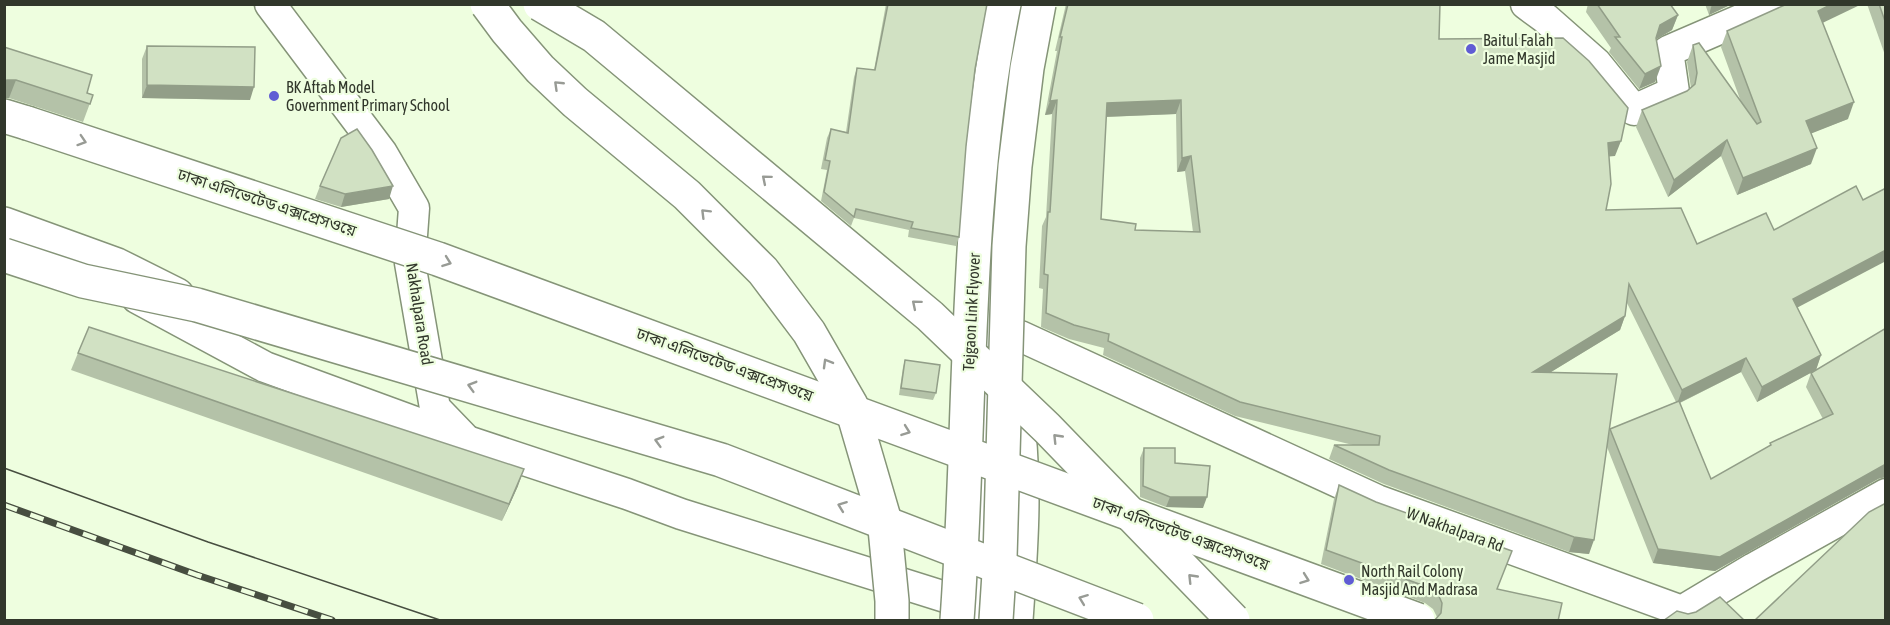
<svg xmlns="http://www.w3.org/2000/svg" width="1890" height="625" font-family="'Asap Condensed','Noto Sans Bengali',sans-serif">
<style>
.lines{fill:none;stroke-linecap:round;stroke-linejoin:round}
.minor-casing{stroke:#859478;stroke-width:33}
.motorway-casing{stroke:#859478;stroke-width:36}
.minor{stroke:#fff;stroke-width:30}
.motorway{stroke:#fff;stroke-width:33}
.tram{stroke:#474e40;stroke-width:1.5}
.rail-casing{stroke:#474e40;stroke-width:7}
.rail{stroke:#eefedf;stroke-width:4.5;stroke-dasharray:14;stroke-linecap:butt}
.primary-bridge-casing{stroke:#859478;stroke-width:36;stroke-linecap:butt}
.motorway-bridge-casing{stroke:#859478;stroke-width:36;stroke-linecap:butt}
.primary-bridge{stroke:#fff;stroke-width:33}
.motorway-bridge{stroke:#fff;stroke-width:33}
.wall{fill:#b4c2a8;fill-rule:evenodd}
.shaded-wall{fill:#929e88}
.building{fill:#d1e1c3;stroke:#929e88;stroke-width:1.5;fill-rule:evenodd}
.oneway{stroke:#989b95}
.poi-dot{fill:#605cd4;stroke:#eefedf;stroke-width:2}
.labels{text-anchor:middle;stroke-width:4.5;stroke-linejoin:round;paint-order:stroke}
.poi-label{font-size:16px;fill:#31372b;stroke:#eefedf;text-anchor:start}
.street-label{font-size:16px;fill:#31372b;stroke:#eefedf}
</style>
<rect width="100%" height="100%" fill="#eefedf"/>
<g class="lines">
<defs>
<g id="minor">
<path d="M270,4L382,153L414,208L410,263L435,408L463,437"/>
<path d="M1526,4L1545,18L1596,63L1634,110L1674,92L1668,51L1777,4"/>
<path d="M137,298L265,367L467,441L627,494L681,514L977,607L1003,620"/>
<path d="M1020,336L1377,500L1682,611L1754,568L1886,494"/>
<path d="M977,607L995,227"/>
</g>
<g id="motorway">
<path d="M4,116L27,123"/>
<path d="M4,224L117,265L177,295"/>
<path d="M1015,404C1027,475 1021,549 1016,620"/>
</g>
</defs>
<use href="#minor" class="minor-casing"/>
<use href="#motorway" class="motorway-casing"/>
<use href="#minor" class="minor"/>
<use href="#motorway" class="motorway"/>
<path class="tram" d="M4,468L208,542L440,620"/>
<defs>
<path id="rail" d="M4,505L197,575L332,620"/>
</defs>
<use href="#rail" class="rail-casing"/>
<use href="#rail" class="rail"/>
<defs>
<g id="primary-bridge">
<path d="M957,620C972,415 963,207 1004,4"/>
<path d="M996,620L1000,558L1009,246L1015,166L1027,68L1039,4"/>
</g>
<g id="motorway-bridge">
<path d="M487,4L507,31L540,69L575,102L687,195L763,271L809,332L851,405L884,518L892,601V620"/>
<path d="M540,4L594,36L930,316L1047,428L1233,620"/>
<path d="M27,123L438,259L1418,620"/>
<path d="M4,255L83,281L197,305L721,460L1137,620"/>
</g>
</defs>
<use href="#primary-bridge" class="primary-bridge-casing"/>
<use href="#motorway-bridge" class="motorway-bridge-casing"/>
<use href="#primary-bridge" class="primary-bridge"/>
<use href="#motorway-bridge" class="motorway-bridge"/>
</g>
<g class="wall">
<path d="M886,4H987L975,69L966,146L959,237L956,246L908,237L909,230L854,218L851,226L821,201L827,170L821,169L827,138L831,129L846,132L854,77L857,68L874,70Z"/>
<path d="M1066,4H1440L1439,39L1615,156H1609L1606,210L1697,244L1797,308L1821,355L1816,370L1757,402L1741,372L1680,403L1711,479L1770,446V443L1823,419L1806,387L1811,373L1878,479L1715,571L1653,563L1607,447L1589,554L1569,552L1384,484L1329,459L1334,445H1353L1235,416L1103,355L1104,348L1069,339L1041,327L1043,289L1039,288L1042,226L1046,217L1052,114L1045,115L1057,51H1055ZM1176,114L1177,172L1185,171L1193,232L1135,230L1101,219L1106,117ZM1627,303L1676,402L1610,429L1609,433L1551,372L1620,330L1625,316Z"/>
<path d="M1588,4H1670L1678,15L1672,30L1657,39L1655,82L1639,89L1609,52L1611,48L1586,12Z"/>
<path d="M1705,4H1732L1709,15Z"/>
<path d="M1867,4H1886V58Z"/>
<path d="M1822,23L1848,119L1811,133V164L1737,195L1721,156L1668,197L1636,127L1642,110L1687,91L1691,88L1687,62L1693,45L1741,102L1721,47L1727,31Z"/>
<path d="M147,46L250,100L142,98V59Z"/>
<path d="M4,47L87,93L93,95L83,122L9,98Z"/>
<path d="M320,186L389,199L341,207L315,199Z"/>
<path d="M78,353L518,486L502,521L71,370Z"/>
<path d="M905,360L936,393L933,400L899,395L903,367Z"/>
<path d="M1144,448L1175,463L1203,508L1166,507L1140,497V458Z"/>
<path d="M1339,485L1506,565L1437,617L1433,609L1425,603L1321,564L1334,499Z"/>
</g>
<g class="shaded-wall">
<path d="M1712,4H1732L1709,15Z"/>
<path d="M1832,4H1862L1812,28L1818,11Z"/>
<path d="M1678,15L1672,30L1655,40L1660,25Z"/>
<path d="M1661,66L1655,82L1639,89L1645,74Z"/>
<path d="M7,80H16L9,98H4V81Z"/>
<path d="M147,85L254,87L250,100L142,98Z"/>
<path d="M1057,100L1052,114L1045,115L1050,101Z"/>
<path d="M1181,100L1176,114L1102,117L1107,103Z"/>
<path d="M1854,102L1848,119L1800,138L1806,121Z"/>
<path d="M1727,140L1721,156L1668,197L1674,180Z"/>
<path d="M1621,141L1615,156L1603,157L1608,143Z"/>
<path d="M1817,148L1811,164L1737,195L1743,178Z"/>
<path d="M1191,156L1185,171L1177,172L1182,158Z"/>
<path d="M393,186L389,199L341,207L345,194Z"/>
<path d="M1886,250V261L1787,313L1793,299Z"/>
<path d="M1625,316L1620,330L1528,386L1533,372Z"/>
<path d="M1821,355L1816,370L1757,402L1762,387Z"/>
<path d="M1746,358L1741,372L1677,404L1682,390Z"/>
<path d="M1886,464V477L1878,479L1715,571L1653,563L1658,549Z"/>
<path d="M524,469L518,486L502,521L509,504Z"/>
<path d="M1170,497H1207L1203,508L1166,507Z"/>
<path d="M1574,537L1594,540L1589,554L1569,552Z"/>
</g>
<g class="building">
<path d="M888,4H987L975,69L966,146L959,237L911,228L913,222L856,209L854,217L824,192L830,161L825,160L831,129L848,133L857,68L875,70Z"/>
<path d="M1068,4H1440L1439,39L1563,38L1589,61L1628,108L1621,141L1608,143L1611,184L1606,210L1681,208L1697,244L1766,213L1774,230L1856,186L1863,200L1886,188V250L1793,299L1821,355L1762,387L1746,358L1682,390L1629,284L1625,316L1533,372L1617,374L1594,540L1574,537L1389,470L1334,445H1379L1380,436L1240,402L1108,341L1109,334L1074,325L1046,313L1048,275L1044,274L1048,212H1050L1057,100L1050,101L1062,37H1060ZM1181,100L1182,158L1191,156L1200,232L1135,230L1136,224L1101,219L1107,103Z"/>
<path d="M1597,4H1670L1678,15L1660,25L1656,38L1661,66L1645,74L1615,37H1620Z"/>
<path d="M1787,4H1832L1818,11L1854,102L1806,121L1817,148L1743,178L1727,140L1674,180L1642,110L1687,91L1695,84L1697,73L1693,45L1699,43L1757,124L1761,122L1727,31Z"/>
<path d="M1879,4H1886V24Z"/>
<path d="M147,46L255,47L254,87L147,85Z"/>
<path d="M4,47L92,75L87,93L93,95L90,104L16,80H7L4,81Z"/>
<path d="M357,129L372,150L393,186L345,194L320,186L341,138Z"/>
<path d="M89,327L524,469L509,504L78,353Z"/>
<path d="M1886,328V464L1720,557L1658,549L1610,429L1679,401L1711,479L1771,445L1770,443L1833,414L1811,373Z"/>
<path d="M905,360L940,365L936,393L901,388Z"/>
<path d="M1144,448H1175V463L1210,466L1207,497H1170L1143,486Z"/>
<path d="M1339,485L1376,502L1512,551L1497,589L1562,603L1558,621H1434L1441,613L1442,603L1438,594L1430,588L1326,550Z"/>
<path d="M1886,503V621H1754L1869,512Z"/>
<path d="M1720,597L1745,621H1663L1677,611L1688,614L1696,612Z"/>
</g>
<defs><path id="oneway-chevron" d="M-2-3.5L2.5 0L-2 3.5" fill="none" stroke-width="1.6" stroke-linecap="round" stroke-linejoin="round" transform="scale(1.5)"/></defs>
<g class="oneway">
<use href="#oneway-chevron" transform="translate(558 85) rotate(-136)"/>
<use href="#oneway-chevron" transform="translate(82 141) rotate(18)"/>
<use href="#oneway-chevron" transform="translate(766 179) rotate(-140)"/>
<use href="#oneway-chevron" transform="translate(705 213) rotate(-135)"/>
<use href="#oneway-chevron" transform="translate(447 262) rotate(20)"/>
<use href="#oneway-chevron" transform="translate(916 304) rotate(-140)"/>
<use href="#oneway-chevron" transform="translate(827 363) rotate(-120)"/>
<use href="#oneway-chevron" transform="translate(472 386) rotate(-164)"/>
<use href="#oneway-chevron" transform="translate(906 431) rotate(20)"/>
<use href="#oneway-chevron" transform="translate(1057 438) rotate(-134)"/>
<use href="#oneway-chevron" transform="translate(659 441) rotate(-164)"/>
<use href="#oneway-chevron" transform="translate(842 506) rotate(-159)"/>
<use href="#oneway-chevron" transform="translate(1192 578) rotate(-134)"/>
<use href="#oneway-chevron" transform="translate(1305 579) rotate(20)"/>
<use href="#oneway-chevron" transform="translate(1083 599) rotate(-159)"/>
</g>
<g class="poi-dot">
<circle cx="1471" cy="49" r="6"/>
<circle cx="274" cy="96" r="6"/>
<circle cx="1349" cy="580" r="6"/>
</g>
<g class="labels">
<g class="poi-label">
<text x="1483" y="46">Baitul Falah<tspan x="1483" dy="18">Jame Masjid</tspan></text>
<text x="286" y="93">BK Aftab Model<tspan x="286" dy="18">Government Primary School</tspan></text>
<text x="1361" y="577">North Rail Colony<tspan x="1361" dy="18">Masjid And Madrasa</tspan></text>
</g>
<g class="street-label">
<text transform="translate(267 202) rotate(18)" y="6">ঢাকা এলিভেটেড এক্সপ্রেসওয়ে</text>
<text transform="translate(971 312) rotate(-87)" y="6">Tejgaon Link Flyover</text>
<text transform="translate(420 314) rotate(81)" y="6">Nakhalpara Road</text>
<text transform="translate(725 364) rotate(20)" y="6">ঢাকা এলিভেটেড এক্সপ্রেসওয়ে</text>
<text transform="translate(1455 529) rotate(20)" y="6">W Nakhalpara Rd</text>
<text transform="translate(1181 533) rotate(20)" y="6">ঢাকা এলিভেটেড এক্সপ্রেসওয়ে</text>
</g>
</g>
<rect width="1890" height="625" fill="none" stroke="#31372b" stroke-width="12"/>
</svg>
